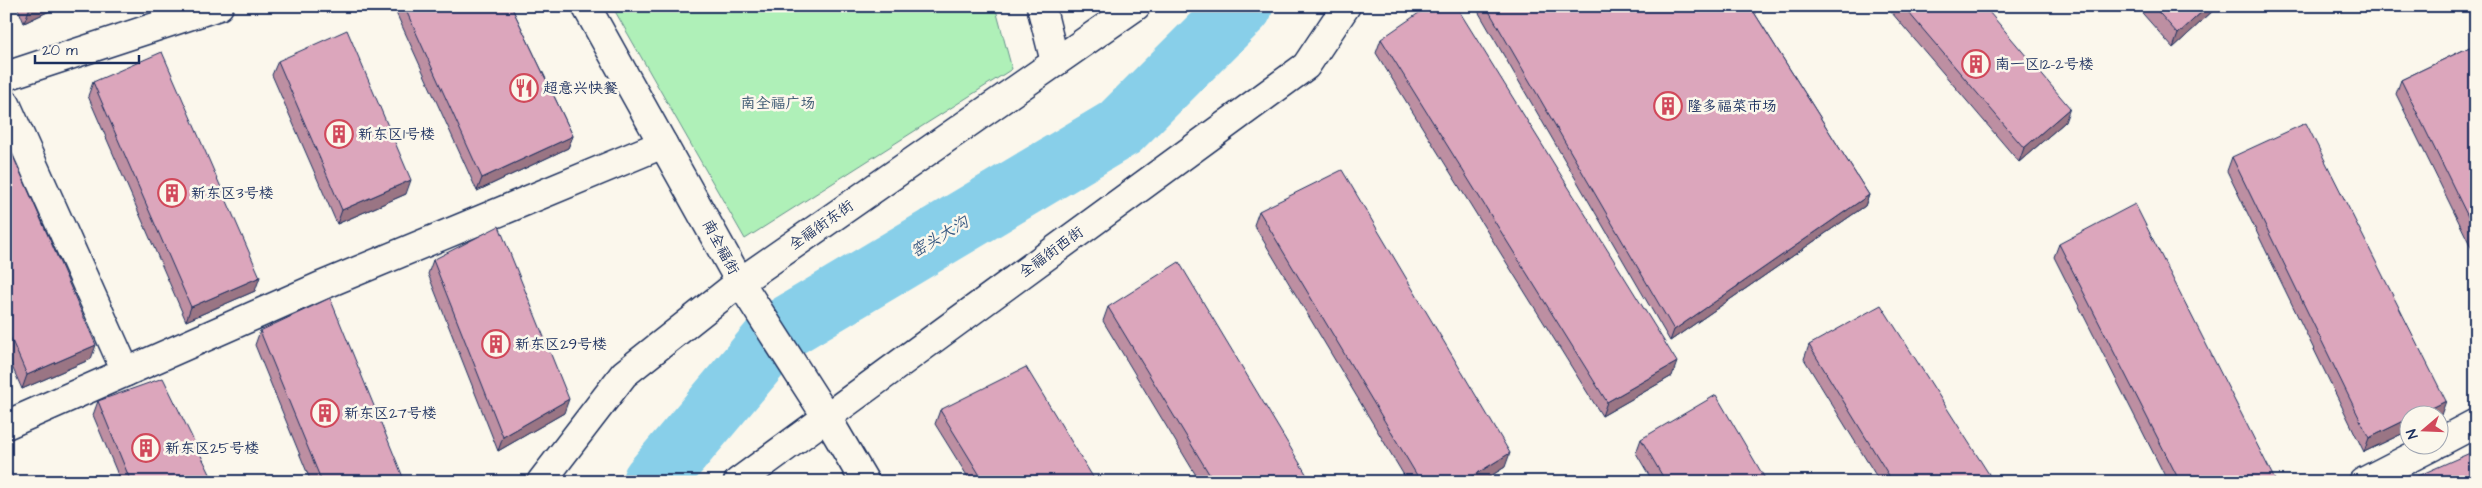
<svg xmlns="http://www.w3.org/2000/svg" width="2482" height="488" font-family="'Architects Daughter','LXGW WenKai TC',sans-serif">
<style>
.green{fill:#aff0b8;stroke:#65908b}
.lines{fill:none;stroke-linecap:round;stroke-linejoin:round}
.river{stroke:#88cfe9;stroke-width:62}
.minor-casing{stroke:#1b2f5e;stroke-width:31}
.minor{stroke:#fbf7ec;stroke-width:28}
.wall{fill:#bd8fa2;stroke:#1b2f5e}
.shaded-wall{fill:#9a7484;stroke:#1b2f5e}
.building{fill:#dca6bc;stroke:#1b2f5e}
.labels{text-anchor:middle;stroke-width:5;stroke-linejoin:round;paint-order:stroke}
.poi-label{font-size:15px;fill:#1b2f5e;stroke:#fbf7ec;text-anchor:start}
.park-label{font-size:15px;fill:#395670;stroke:#fbf7ec}
.street-label{font-size:15px;fill:#1b2f5e;stroke:#fbf7ec}
.water-label{font-size:16px;font-style:italic;fill:#365781;stroke:#fbf7ec}
</style>
<rect width="100%" height="100%" fill="#fbf7ec"/>
<filter id="ink" filterUnits="userSpaceOnUse"><feTurbulence type="fractalNoise" baseFrequency=".02" numOctaves="2"/><feDisplacementMap in="SourceGraphic" scale="10" xChannelSelector="R" yChannelSelector="G"/><feConvolveMatrix kernelMatrix="1 2 1 2 8 2 1 2 1" color-interpolation-filters="sRGB"/></filter>
<g filter="url(#ink)">
<path class="green" d="M612,6H995L1012,69L745,239Z"/>
<g class="lines">
<path class="river" d="M653,482L780,331L1120,128L1242,6"/>
<defs>
<g id="minor">
<path d="M586,6L740,282L826,416L865,482"/>
<path d="M1041,6L1055,62"/>
<path d="M6,76L219,6"/>
<path d="M6,104L126,372"/>
<path d="M6,425L321,286L663,144"/>
<path d="M2440,442L2476,423"/>
<path d="M541,482L624,374L740,282L1136,6"/>
<path d="M738,482L1306,66L1346,6"/>
<path d="M2363,482L2433,446"/>
</g>
</defs>
<use href="#minor" class="minor-casing"/>
<use href="#minor" class="minor"/>
</g>
<g class="wall">
<path d="M17,6H60L24,23Z"/>
<path d="M393,6H511L573,136L568,148L477,191Z"/>
<path d="M1475,6H1750L1869,195L1865,206L1670,341Z"/>
<path d="M1886,6H1984L2065,122L2019,162Z"/>
<path d="M2136,6H2218L2173,48Z"/>
<path d="M1381,39L1672,376L1602,416L1376,53Z"/>
<path d="M2476,44V257L2396,94L2401,80Z"/>
<path d="M278,61L406,194L337,224L272,75Z"/>
<path d="M93,82L255,291L186,321L88,96Z"/>
<path d="M6,140L91,359L22,389L6,353Z"/>
<path d="M2232,157L2441,415L2410,416V430L2364,452L2227,171Z"/>
<path d="M1259,211L1505,467L1481,482H1408L1254,225Z"/>
<path d="M2059,244L2276,482H2168L2054,257Z"/>
<path d="M433,260L564,413L498,451L428,274Z"/>
<path d="M1108,307L1311,482H1200L1103,321Z"/>
<path d="M260,331L405,482H311L255,345Z"/>
<path d="M1809,345L1994,482H1880L1804,359Z"/>
<path d="M98,401L214,482H121L93,415Z"/>
<path d="M940,410L1096,482H971L935,424Z"/>
<path d="M1641,439L1767,482H1653L1636,453Z"/>
</g>
<g class="shaded-wall">
<path d="M36,6H60L24,23L29,10Z"/>
<path d="M2208,6H2218L2173,48L2178,34Z"/>
<path d="M2070,108L2065,122L2019,162L2024,148Z"/>
<path d="M573,136L568,148L477,191L482,178Z"/>
<path d="M411,180L406,194L337,224L342,210Z"/>
<path d="M1869,195L1865,206L1670,341L1674,330Z"/>
<path d="M260,277L255,291L186,321L191,307Z"/>
<path d="M96,345L91,359L22,389L27,375Z"/>
<path d="M1677,362L1672,376L1602,416L1607,402Z"/>
<path d="M569,399L564,413L498,451L503,437Z"/>
<path d="M2446,401L2441,415L2416,416Z"/>
<path d="M2410,418V430L2364,452L2369,438Z"/>
<path d="M1510,453L1505,467L1481,482H1463Z"/>
</g>
<g class="building">
<path d="M28,6H36L29,10Z"/>
<path d="M404,6H511L573,136L482,178Z"/>
<path d="M1429,6H1456L1677,362L1607,402L1381,39Z"/>
<path d="M1486,6H1750L1869,195L1674,330Z"/>
<path d="M1903,6H1984L2070,108L2024,148Z"/>
<path d="M2153,6H2208L2178,34Z"/>
<path d="M347,30L411,180L342,210L278,61Z"/>
<path d="M2476,44V233L2401,80Z"/>
<path d="M162,52L260,277L191,307L93,82Z"/>
<path d="M2306,123L2446,401L2416,416H2410V418L2369,438L2232,157Z"/>
<path d="M6,140L96,345L27,375L6,327Z"/>
<path d="M1342,170L1510,453L1463,482H1421L1259,211Z"/>
<path d="M2135,204L2276,482H2180L2059,244Z"/>
<path d="M499,226L569,399L503,437L433,260Z"/>
<path d="M1179,262L1311,482H1214L1108,307Z"/>
<path d="M330,298L405,482H322L260,331Z"/>
<path d="M1881,305L1994,482H1893L1809,345Z"/>
<path d="M1026,367L1096,482H984L940,410Z"/>
<path d="M163,378L214,482H131L98,401Z"/>
<path d="M1716,395L1767,482H1666L1641,439Z"/>
<path d="M2470,453L2476,466V482H2404Z"/>
<path d="M6,462L15,482H6Z"/>
</g>
</g>
<defs>
<symbol id="building-ring" viewBox="-11 -11 22 22"><circle r="9.5" fill="#fbf7ec" stroke="#d1495b" stroke-width="1.5"/><path d="M-4-6H4V6H1V3H-1V6H-4ZM-2.5-4.3h1.7v1.8h-1.7ZM.8-4.3h1.7v1.8H.8ZM-2.5-1h1.7V.8h-1.7ZM.8-1h1.7V.8H.8Z" fill="#d1495b"/></symbol>
<symbol id="restaurant-ring" viewBox="-11 -11 22 22"><circle r="9.5" fill="#fbf7ec" stroke="#d1495b" stroke-width="1.5"/><path d="M-5-6h1v4h1v-4h1v4h1v-4h1v5L-1.5 .5V6h-2V.5L-5-1ZM5-6V6H3V1.5H1.5Q1.5-4 5-6Z" fill="#d1495b"/></symbol>
</defs>
<g fill-rule="evenodd">
<use href="#building-ring" x="1960" y="48" width="32" height="32"/>
<use href="#restaurant-ring" x="508" y="72" width="32" height="32"/>
<use href="#building-ring" x="1652" y="90" width="32" height="32"/>
<use href="#building-ring" x="323" y="118" width="32" height="32"/>
<use href="#building-ring" x="156" y="177" width="32" height="32"/>
<use href="#building-ring" x="480" y="328" width="32" height="32"/>
<use href="#building-ring" x="309" y="397" width="32" height="32"/>
<use href="#building-ring" x="130" y="432" width="32" height="32"/>
</g>
<g class="labels">
<g class="poi-label">
<text x="1995" y="69">南一区12-2号楼</text>
<text x="543" y="93">超意兴快餐</text>
<text x="1687" y="111">隆多福菜市场</text>
<text x="358" y="139">新东区1号楼</text>
<text x="191" y="198">新东区3号楼</text>
<text x="515" y="349">新东区29号楼</text>
<text x="344" y="418">新东区27号楼</text>
<text x="165" y="453">新东区25号楼</text>
</g>
<g class="park-label">
<text x="778" y="108">南全福广场</text>
</g>
<g class="street-label">
<text transform="translate(821 225) rotate(-35)" y="5">全福街东街</text>
<text transform="translate(721 247) rotate(62)" y="5">南全福街</text>
<text transform="translate(1051 252) rotate(-36)" y="5">全福街西街</text>
</g>
<g class="water-label">
<text transform="translate(939 236) rotate(-31)" y="6">窑头大沟</text>
</g>
</g>
<rect width="2482" height="488" fill="none" stroke="#fbf7ec" stroke-width="25"/>
<rect x="12" y="12" width="2457" height="463" fill="none" stroke="#1b2f5e" stroke-width="2" filter="url(#ink)"/>
<g transform="translate(2424 430) rotate(251)"><circle r="24" fill="#fbf7ec" stroke="#a1a7b3"/>
<path d="M0-4L9 19L0 12L-9 19Z" fill="#d1495b"/>
<text y="-8" font-size="14" font-weight="bold" text-anchor="middle" fill="#1b2f5e">N</text>
</g>
<path d="M35 55v8h104v-8" fill="none" stroke="#1b2f5e" stroke-width="2.5"/>
<text x="42" y="55" font-size="15" fill="#1b2f5e" stroke="#fbf7ec" stroke-width="4" paint-order="stroke">20 m</text>
</svg>
